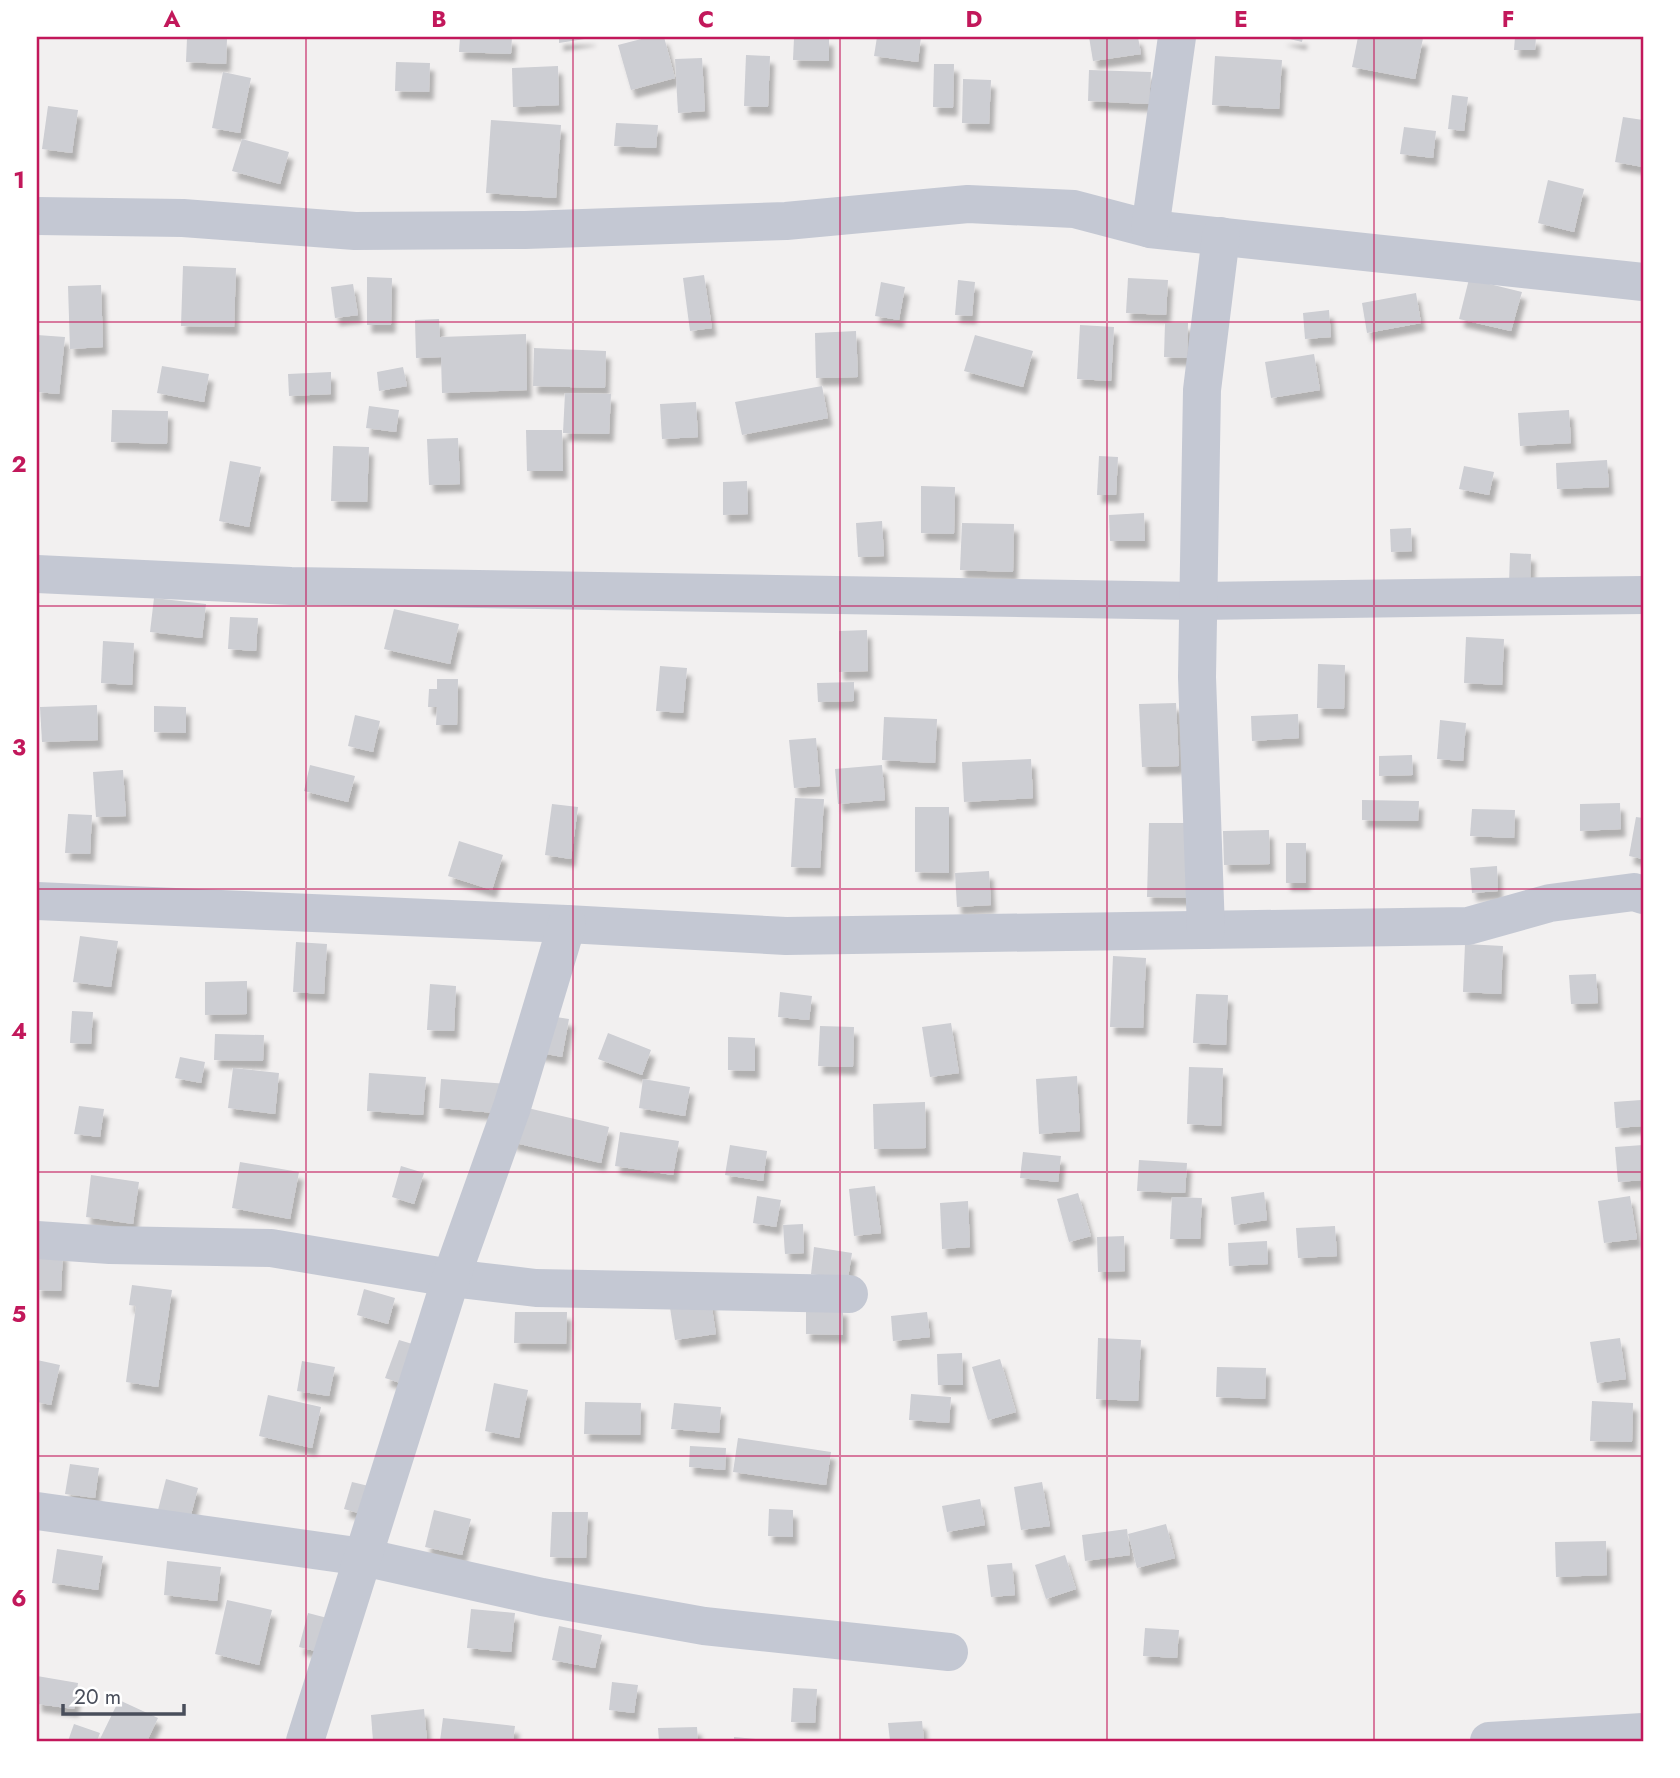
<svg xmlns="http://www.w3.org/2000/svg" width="1680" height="1778" font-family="Jost,sans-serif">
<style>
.building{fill:#cdced3;filter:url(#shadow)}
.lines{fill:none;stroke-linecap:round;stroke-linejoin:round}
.minor{stroke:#c4c8d3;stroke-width:38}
.grid{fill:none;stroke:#c2185b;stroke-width:2;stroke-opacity:0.55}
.neatline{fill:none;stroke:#c2185b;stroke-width:2.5}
.grid-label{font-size:23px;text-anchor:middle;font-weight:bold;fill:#c2185b}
</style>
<defs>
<filter id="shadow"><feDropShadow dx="4.5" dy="8" stdDeviation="2" flood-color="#0004"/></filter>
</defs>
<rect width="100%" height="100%" fill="#f2f0f0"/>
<g class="building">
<path d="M460,37H512L511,54L459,52Z"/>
<path d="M559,37H591V38L559,43Z"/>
<path d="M649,37H664L675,78L631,90L618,45Z"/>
<path d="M877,37H921L918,62L874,56Z"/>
<path d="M1089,37H1138L1141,54L1093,61Z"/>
<path d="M1281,37H1303L1302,42Z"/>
<path d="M1358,37L1423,38L1415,79L1352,67Z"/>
<path d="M1515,37H1536L1535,50H1514Z"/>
<path d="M187,38L227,39L226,64L186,62Z"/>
<path d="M794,38H829V61L793,60Z"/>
<path d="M746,55L770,56L768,107L744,106Z"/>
<path d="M1215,56L1282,60L1279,109L1212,105Z"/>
<path d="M702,58L705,111L678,113L675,59Z"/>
<path d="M396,62L430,63L429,92L395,91Z"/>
<path d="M934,64H954L953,108L933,107Z"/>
<path d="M558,66L559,105L513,107L512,68Z"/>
<path d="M1089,70L1151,72L1149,104L1088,101Z"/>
<path d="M223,72L251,78L240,133L212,128Z"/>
<path d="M963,79L991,80L989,124L962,123Z"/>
<path d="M1452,95L1468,97L1464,131L1448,129Z"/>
<path d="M48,106L78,110L72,153L42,149Z"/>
<path d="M1623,117L1643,120V167L1615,162Z"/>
<path d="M491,120L561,125L556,198L486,193Z"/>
<path d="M616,123L658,125L656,148L614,146Z"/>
<path d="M1404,127L1436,131L1433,158L1400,154Z"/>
<path d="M242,139L289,152L280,184L232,171Z"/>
<path d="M1548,180L1584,189L1574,232L1538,223Z"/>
<path d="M183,266L236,268L234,327L181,326Z"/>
<path d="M704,275L712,328L690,331L683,278Z"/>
<path d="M367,277L392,278L391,325H367Z"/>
<path d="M1128,278L1168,280L1166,315L1126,313Z"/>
<path d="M1469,279L1522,292L1511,331L1459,319Z"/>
<path d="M958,280L975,282L972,316L955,315Z"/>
<path d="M881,282L905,287L899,320L875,316Z"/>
<path d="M353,284L358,315L335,318L331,287Z"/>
<path d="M101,285L103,347L70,349L68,286Z"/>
<path d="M1416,293L1421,323L1367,333L1362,303Z"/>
<path d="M1329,310L1331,337L1305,339L1303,313Z"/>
<path d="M439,319L440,337L526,334L527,390L442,393L441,357L416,358L415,320Z"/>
<path d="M1165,323H1188L1187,358L1164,357Z"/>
<path d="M1080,325L1114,327L1111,381L1077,379Z"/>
<path d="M856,331L858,377L816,378L815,333Z"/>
<path d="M37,335L65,337L59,394L37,392Z"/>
<path d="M975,335L1033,351L1023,387L964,371Z"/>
<path d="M534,348L606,351L605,388L533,386Z"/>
<path d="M1314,354L1320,390L1271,398L1265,362Z"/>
<path d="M162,366L209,374L204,402L157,393Z"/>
<path d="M403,367L407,386L379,391L377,372Z"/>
<path d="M331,372V394L289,396L288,374Z"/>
<path d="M822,386L828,418L742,435L735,402Z"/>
<path d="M565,393L611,394L609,434L563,433Z"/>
<path d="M696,402L698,437L662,439L660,404Z"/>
<path d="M369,406L399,410L396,432L366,428Z"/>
<path d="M112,410L168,411L167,444L111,442Z"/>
<path d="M1569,410L1571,443L1520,446L1518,413Z"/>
<path d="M526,430H562L563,471H527Z"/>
<path d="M458,438L460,484L429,485L427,439Z"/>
<path d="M333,446L369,447L367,502L331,501Z"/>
<path d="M1099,456L1118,457L1116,495H1097Z"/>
<path d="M1607,460L1609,487L1557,489L1556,463Z"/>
<path d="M230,461L261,467L249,527L219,521Z"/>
<path d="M1464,466L1494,472L1489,495L1459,489Z"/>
<path d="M747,481L748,514L723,515V482Z"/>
<path d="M921,486L955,487L954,534L921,533Z"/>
<path d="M1144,513L1145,541H1110L1109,515Z"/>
<path d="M882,521L884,556L858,557L856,523Z"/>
<path d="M962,523L1014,524L1013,572L960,570Z"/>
<path d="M1411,528L1412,551L1391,552L1390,529Z"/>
<path d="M1510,553L1531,554L1530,584H1509Z"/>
<path d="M154,598L206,604L202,638L150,632Z"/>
<path d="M394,609L459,624L450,664L384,649Z"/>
<path d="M230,617L258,618L256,651L228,649Z"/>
<path d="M867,630L868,671L839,672V631Z"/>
<path d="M1466,637L1504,639L1502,685L1464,683Z"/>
<path d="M103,641L134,643L132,685L101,683Z"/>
<path d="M1318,664L1345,665L1344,709L1317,708Z"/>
<path d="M660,666L687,668L683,713L656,711Z"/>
<path d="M437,679H458L457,725H436L437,707H428L429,689H437Z"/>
<path d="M854,682V701L818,702L817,683Z"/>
<path d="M1176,703L1179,766L1142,767L1139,704Z"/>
<path d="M97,705L98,740L42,742L40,707Z"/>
<path d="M154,706L186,707V733L154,732Z"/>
<path d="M1298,714L1299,738L1252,741L1251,716Z"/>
<path d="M355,715L380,721L373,752L348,746Z"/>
<path d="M884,717L937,719L935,763L882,760Z"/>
<path d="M1440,720L1466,723L1463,761L1437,759Z"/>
<path d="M816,738L820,786L794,788L789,740Z"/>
<path d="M1412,755L1413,775L1379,776V756Z"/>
<path d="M1031,759L1033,798L964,802L962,762Z"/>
<path d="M310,765L355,776L348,802L304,791Z"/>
<path d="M882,765L885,800L838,804L835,769Z"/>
<path d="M123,770L126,816L96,817L93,772Z"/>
<path d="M795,798L824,799L820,868L791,867Z"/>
<path d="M1362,800L1419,801L1418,821L1362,820Z"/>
<path d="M1620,803L1621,829L1580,831V804Z"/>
<path d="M552,804L578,807L571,859L545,855Z"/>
<path d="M915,807H949V873L915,872Z"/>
<path d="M1472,809L1515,810L1514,838L1470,836Z"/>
<path d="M68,814L92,815L90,854L65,853Z"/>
<path d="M1636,817L1643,818V859L1629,856Z"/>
<path d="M1149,823H1188L1187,898L1147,897Z"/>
<path d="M1269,830L1270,864L1224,865L1223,831Z"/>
<path d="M459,841L503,855L492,890L448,876Z"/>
<rect x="1286" y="843" width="20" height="40"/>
<path d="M1497,866L1498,891L1472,893L1470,868Z"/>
<path d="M989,871L991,905L957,907L955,873Z"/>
<path d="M80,936L118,941L111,987L73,982Z"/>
<path d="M296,942L327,944L324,994L293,992Z"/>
<path d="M1465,944L1503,946L1501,994L1463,992Z"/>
<path d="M1113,956L1146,958L1143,1028L1110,1027Z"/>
<path d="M1596,974L1598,1003L1571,1004L1569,975Z"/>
<path d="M247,981V1014L205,1015V982Z"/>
<path d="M430,984L456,986L454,1031L427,1030Z"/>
<path d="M780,992L812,996L809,1020L778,1017Z"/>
<path d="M1196,994L1228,995L1226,1045L1193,1043Z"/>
<path d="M72,1011L93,1012L91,1044L70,1043Z"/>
<path d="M543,1015L569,1019L562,1057L536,1052Z"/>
<path d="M951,1023L959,1073L930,1077L922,1027Z"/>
<path d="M820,1026L854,1027L853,1067L818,1066Z"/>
<path d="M608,1033L651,1050L642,1075L598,1059Z"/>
<path d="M215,1034L264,1035L263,1061L214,1060Z"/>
<path d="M728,1037L755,1038V1071L728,1070Z"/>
<path d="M180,1057L205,1062L201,1083L175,1078Z"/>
<path d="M1189,1067L1223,1068L1221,1126L1187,1124Z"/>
<path d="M233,1068L279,1073L275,1114L228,1108Z"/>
<path d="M369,1073L426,1077L423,1115L367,1111Z"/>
<path d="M1077,1076L1080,1131L1039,1134L1036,1079Z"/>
<path d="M441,1079L508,1084L506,1114L439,1108Z"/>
<path d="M643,1079L690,1087L685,1116L639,1108Z"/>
<path d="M1641,1100L1643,1126L1616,1128L1614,1102Z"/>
<path d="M925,1102L926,1148L874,1149L873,1104Z"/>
<path d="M79,1106L104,1109L100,1137L74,1134Z"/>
<path d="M519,1106L609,1127L601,1163L511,1142Z"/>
<path d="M620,1132L679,1141L673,1175L615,1166Z"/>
<path d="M730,1145L767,1151L763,1181L725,1175Z"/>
<path d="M1643,1145V1180L1618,1182L1615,1147Z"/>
<path d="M1023,1152L1061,1156L1058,1182L1020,1178Z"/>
<path d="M1139,1160L1187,1163L1185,1193L1137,1191Z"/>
<path d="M240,1162L299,1172L290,1219L232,1208Z"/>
<path d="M401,1166L424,1173L414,1204L392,1197Z"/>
<path d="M91,1175L139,1182L133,1224L86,1217Z"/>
<path d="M875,1186L881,1233L854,1236L849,1189Z"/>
<path d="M1264,1192L1267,1220L1234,1225L1231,1197Z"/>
<path d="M1078,1193L1091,1236L1069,1242L1057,1199Z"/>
<path d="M757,1196L781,1200L776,1227L753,1223Z"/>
<path d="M1630,1196L1637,1239L1604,1243L1598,1201Z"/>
<path d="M1172,1197L1202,1198L1200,1239H1170Z"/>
<path d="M968,1201L970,1247L942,1249L940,1203Z"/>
<path d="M803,1224L804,1253L785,1254L783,1225Z"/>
<path d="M1335,1226L1337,1256L1298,1258L1296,1228Z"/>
<path d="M1124,1236L1125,1271L1098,1272L1097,1237Z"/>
<path d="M1267,1241L1268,1264L1229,1266L1228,1243Z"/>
<path d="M814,1247L852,1253L848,1278L811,1274Z"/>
<path d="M37,1251L63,1252L61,1291L37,1290Z"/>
<path d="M132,1285L172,1290L158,1387L126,1382L136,1306L129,1305Z"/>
<path d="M364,1289L395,1298L388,1324L357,1315Z"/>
<path d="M710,1295L716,1334L675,1340L669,1301Z"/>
<path d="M806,1308H843V1335L806,1334Z"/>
<path d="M515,1312H567L566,1344L514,1343Z"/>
<path d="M927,1312L930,1337L893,1341L891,1316Z"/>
<path d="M1098,1338L1141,1340L1138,1401L1096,1399Z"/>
<path d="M1620,1338L1626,1379L1597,1383L1590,1342Z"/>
<path d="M399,1340L419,1346L406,1385L385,1378Z"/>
<path d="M962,1353L963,1385H938L937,1354Z"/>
<path d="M1000,1359L1016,1412L988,1420L972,1367Z"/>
<path d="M37,1360L60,1365L51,1405L37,1402Z"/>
<path d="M302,1361L335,1367L329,1396L297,1391Z"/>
<path d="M1217,1367L1266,1368L1265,1399L1216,1397Z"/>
<path d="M494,1383L528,1390L519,1438L485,1431Z"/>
<path d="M911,1394L951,1397L949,1423L909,1420Z"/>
<path d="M268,1395L321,1407L312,1448L259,1436Z"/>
<path d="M1592,1401L1633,1403L1632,1442L1590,1441Z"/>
<path d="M585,1402L641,1403L640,1435L584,1434Z"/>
<path d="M674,1403L721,1407L719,1433L671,1429Z"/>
<path d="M738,1438L831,1452L826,1485L733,1472Z"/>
<path d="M690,1446L726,1448L725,1470L689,1467Z"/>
<path d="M70,1464L99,1468L95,1498L65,1494Z"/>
<path d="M166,1479L198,1488L190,1519L158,1510Z"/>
<path d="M352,1482L377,1488L369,1516L344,1509Z"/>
<path d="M1042,1482L1050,1526L1021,1530L1014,1487Z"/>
<path d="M980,1499L985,1525L947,1532L942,1506Z"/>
<path d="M769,1509L793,1510V1537L768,1536Z"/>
<path d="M434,1510L471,1519L462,1555L425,1547Z"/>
<path d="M552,1512H588L586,1558L550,1557Z"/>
<path d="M1166,1524L1175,1558L1137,1568L1128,1534Z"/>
<path d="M1127,1529L1130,1555L1085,1561L1082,1535Z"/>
<path d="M1606,1541L1607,1575L1556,1577L1555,1542Z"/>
<path d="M57,1549L103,1556L98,1590L52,1583Z"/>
<path d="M1065,1555L1076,1589L1046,1599L1035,1565Z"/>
<path d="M167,1561L221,1567L217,1601L164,1595Z"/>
<path d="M1012,1563L1015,1595L991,1597L987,1565Z"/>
<path d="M227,1600L272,1610L259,1665L215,1654Z"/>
<path d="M471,1609L515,1613L511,1652L467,1648Z"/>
<path d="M308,1613L335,1620L327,1654L299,1647Z"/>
<path d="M559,1626L602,1635L595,1668L552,1660Z"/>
<path d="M1145,1628L1179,1630L1177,1658L1143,1656Z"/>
<path d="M37,1676L78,1683L74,1709L37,1704Z"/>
<path d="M612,1682L638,1685L634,1713L609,1710Z"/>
<path d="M793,1688L817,1689L815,1723L791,1722Z"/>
<path d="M119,1700L158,1718L147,1741H99Z"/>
<path d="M424,1709L427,1741H373L371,1715Z"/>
<path d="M443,1718L515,1726L513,1741H440Z"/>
<path d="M922,1721L924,1741H890L888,1723Z"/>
<path d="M74,1724L100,1733L97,1741H68Z"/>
<path d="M697,1727L698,1741H659L658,1728Z"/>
<path d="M734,1737L756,1739V1741H734Z"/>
</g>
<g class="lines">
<g class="minor">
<path d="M37,216L183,218L355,231L525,230L786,221L968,204L1074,209L1150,229L1643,282"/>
<path d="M1150,229L1177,37"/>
<path d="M37,574L291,586L1198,601L1643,595"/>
<path d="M37,901L567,924L786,936L1468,926L1550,903L1634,892L1643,895"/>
<path d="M1206,930L1197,677L1202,390L1221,236"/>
<path d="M37,1240L110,1245L271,1248L451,1278L536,1288L849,1294"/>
<path d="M37,1511L363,1557L542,1597L704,1626L949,1652"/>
<path d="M305,1741L451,1278L512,1107L567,924"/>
<path d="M1489,1741L1643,1732"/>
</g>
</g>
<path class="grid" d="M306,37V1741M573,37V1741M840,37V1741M1107,37V1741M1374,37V1741M37,322H1643M37,606H1643M37,889H1643M37,1172H1643M37,1456H1643"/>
<rect width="1680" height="1778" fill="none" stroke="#ffffff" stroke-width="77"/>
<path d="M63 1704v10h121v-10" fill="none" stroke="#494e5b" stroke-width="3.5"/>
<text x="74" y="1704" font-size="21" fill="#494e5b" stroke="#ffffff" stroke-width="5" paint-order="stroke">20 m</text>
<rect x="38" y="38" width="1604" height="1702" class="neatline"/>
<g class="grid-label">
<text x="172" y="27">A</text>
<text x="439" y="27">B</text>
<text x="706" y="27">C</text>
<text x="974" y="27">D</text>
<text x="1241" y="27">E</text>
<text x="1508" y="27">F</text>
<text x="19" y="188">1</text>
<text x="19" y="472">2</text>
<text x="19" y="755">3</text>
<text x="19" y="1039">4</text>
<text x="19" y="1322">5</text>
<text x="19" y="1606">6</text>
</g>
</svg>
